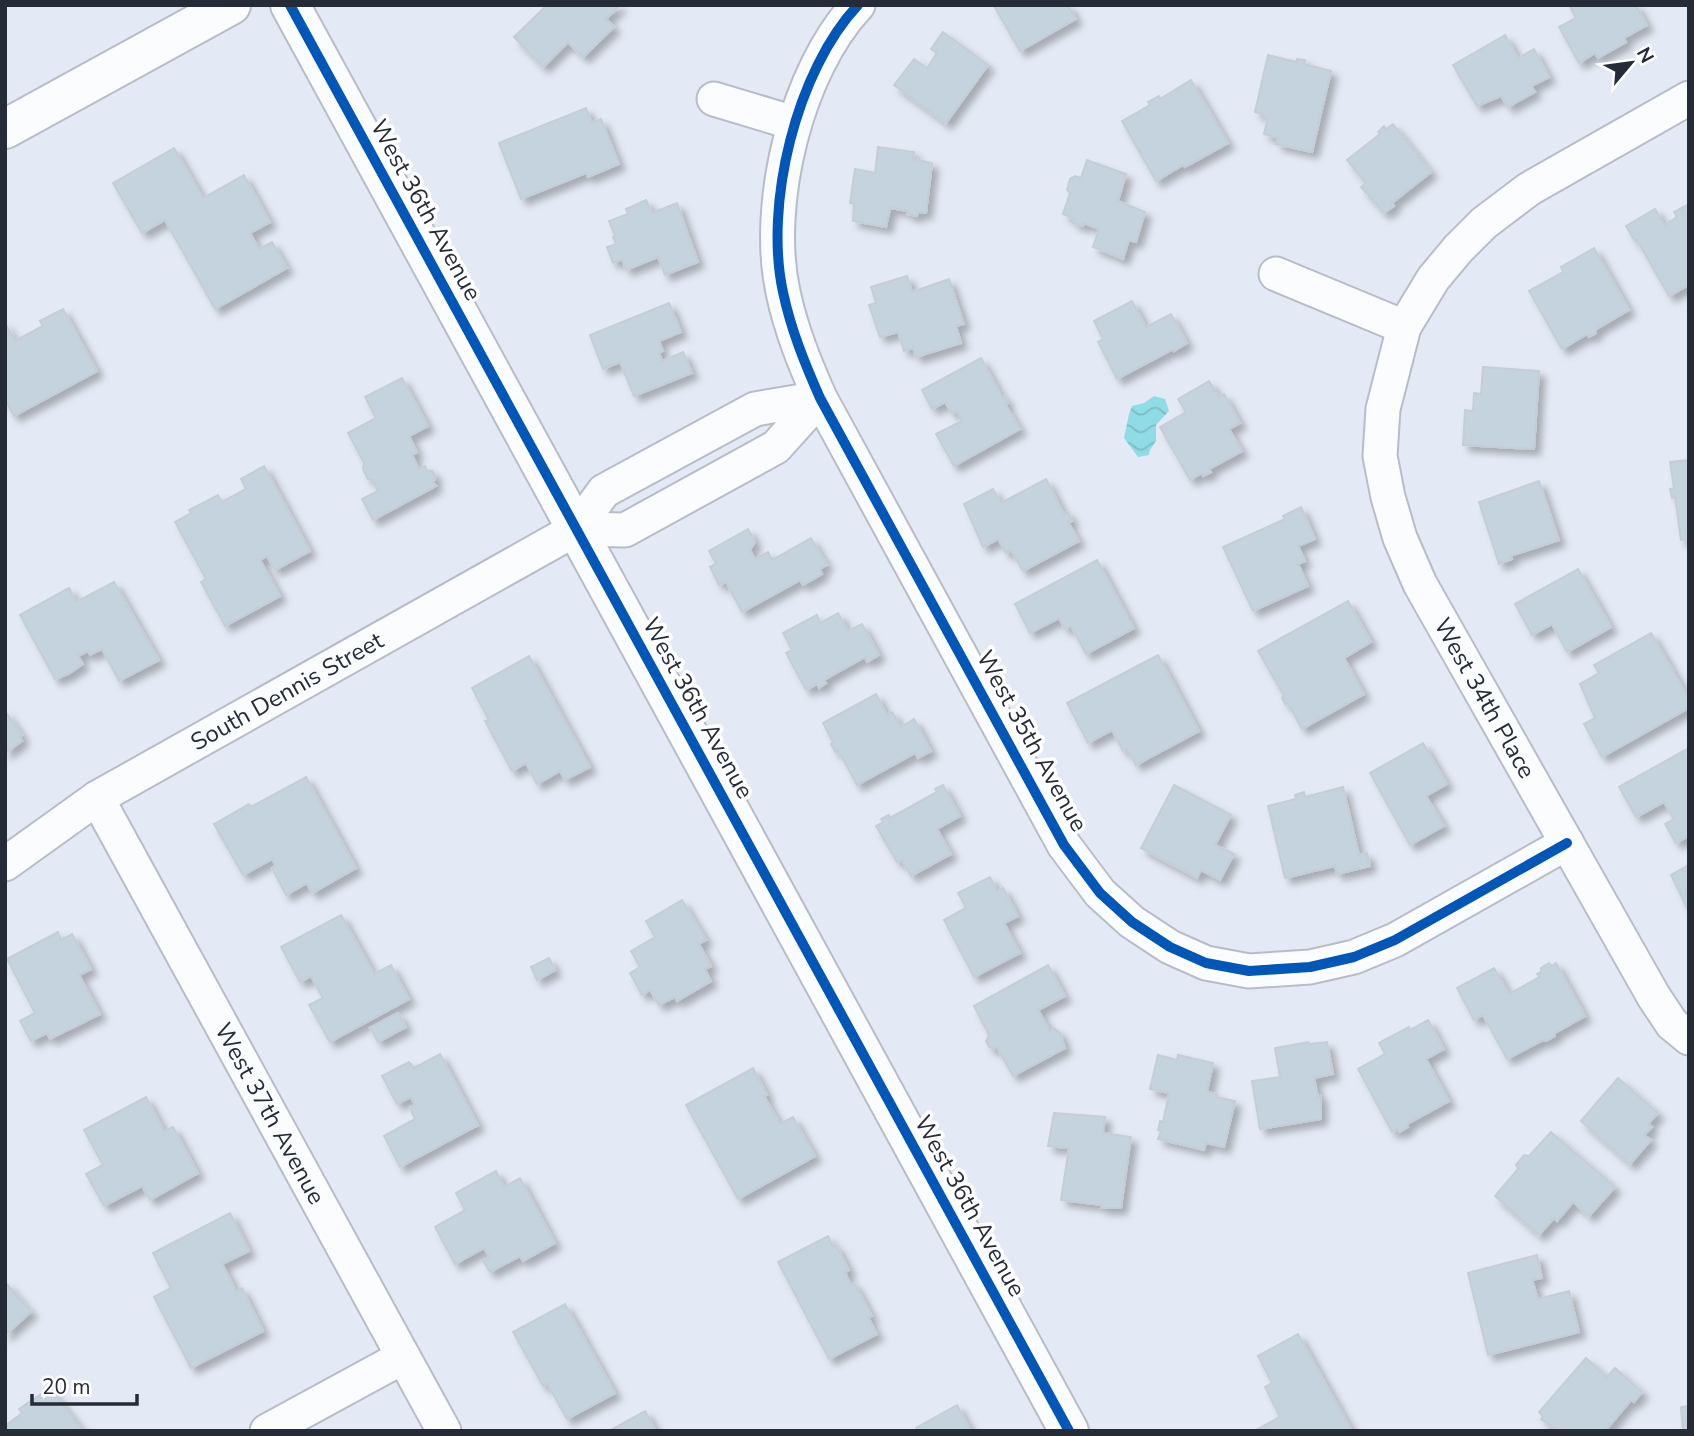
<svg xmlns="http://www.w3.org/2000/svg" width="1694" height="1436" font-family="'Nunito Sans',sans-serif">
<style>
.water{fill:url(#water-waves)}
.building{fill:#c5d3df;stroke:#c5cdd6;stroke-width:2;filter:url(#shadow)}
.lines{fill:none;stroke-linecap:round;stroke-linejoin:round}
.street-casing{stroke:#b7bdc7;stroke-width:37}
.secondary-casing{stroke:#b7bdc7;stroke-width:42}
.street{stroke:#fbfcfe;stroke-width:33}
.secondary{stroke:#fbfcfe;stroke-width:38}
.cycleway-casing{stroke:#fff;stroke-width:15}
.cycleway{stroke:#0057b8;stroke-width:10}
.labels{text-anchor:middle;stroke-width:7;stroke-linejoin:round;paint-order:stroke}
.street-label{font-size:24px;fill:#262c37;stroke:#fff}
</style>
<defs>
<pattern id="water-waves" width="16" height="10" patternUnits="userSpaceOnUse" patternTransform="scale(1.75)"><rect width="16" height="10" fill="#8fdbe6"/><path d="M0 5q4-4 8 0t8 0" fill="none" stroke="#7bbcc6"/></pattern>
<filter id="shadow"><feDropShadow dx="6" dy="6" stdDeviation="3.5" flood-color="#0004"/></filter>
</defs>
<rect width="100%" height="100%" fill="#e4eaf5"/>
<path class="water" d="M1154,396L1165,399L1169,411L1156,425V441L1150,450L1149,455L1138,457L1124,438L1129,414L1132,406L1144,403Z"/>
<g class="building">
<path d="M547,5H620L606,19L614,27L583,57L568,42L543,67L514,37Z"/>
<path d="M1068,5L1076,19L1020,51L994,6Z"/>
<path d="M1569,5H1636L1647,25L1624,38L1626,42L1598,58L1595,53L1579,63L1559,27L1576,18Z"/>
<path d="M943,32L988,65L946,123L894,85L914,59L927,68L937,53L931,49Z"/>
<path d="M1505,35L1518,58L1534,49L1549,77L1531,86L1535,92L1508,107L1501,96L1477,106L1453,65Z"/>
<path d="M1268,55L1296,62L1297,59L1305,60L1304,64L1331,71L1312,152L1276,144L1279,138L1264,134L1267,121L1262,114L1255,112Z"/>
<path d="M1191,80L1228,143L1185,167L1183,165L1156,181L1122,121L1150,105L1148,102L1159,96L1160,99Z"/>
<path d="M586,108L592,123L601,119L619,164L588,177L586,173L521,199L499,143Z"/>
<path d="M1393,124L1431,172L1392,203L1394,206L1384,213L1361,187L1366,183L1347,160L1380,134L1378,132L1384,126L1386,129Z"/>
<path d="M878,147L914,152L913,159L932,163L926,213L918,212L917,216L907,214L908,211L890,208L886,227L853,221L854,204L850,203L855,169L875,173Z"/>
<path d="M174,148L203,198L244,175L270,222L250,233L259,249L272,242L287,268L215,309L165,220L142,233L113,183Z"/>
<path d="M1087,160L1126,174L1118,201L1145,212L1136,242L1129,240L1123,259L1093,247L1099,229L1084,223L1083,226L1073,223L1074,219L1063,214L1070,193L1067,190L1070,179L1075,176L1081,178Z"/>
<path d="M646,200L652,213L677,203L698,262L665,275L658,257L626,270L622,259L613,263L607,247L616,244L613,237L615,236L609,221L628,214L626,209Z"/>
<path d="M1689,204V285L1669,296L1637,240L1635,241L1626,226L1655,209L1664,225L1677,217L1674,212Z"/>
<path d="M1594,248L1629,310L1595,330L1596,333L1589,337L1587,334L1562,349L1529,291L1563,272L1561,267Z"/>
<path d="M907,276L912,292L949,279L964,324L956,326L961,343L916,357L913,348L904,351L898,332L880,337L869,305L876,303L871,287Z"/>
<path d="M1132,301L1146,327L1171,314L1187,343L1174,351L1173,349L1117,379L1098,342L1103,339L1094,321Z"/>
<path d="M669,303L681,332L659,341L663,351L659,353L662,361L683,352L692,373L634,396L620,362L603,369L590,335Z"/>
<path d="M63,309L97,371L14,416L5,400V323L15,341L43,326L40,321Z"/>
<path d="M981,358L1002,397L1004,396L1008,403L1005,404L1020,429L954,466L936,434L962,421L957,411L952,413L945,402L932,409L922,390Z"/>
<path d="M1483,367L1539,371L1534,449L1463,445L1465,410L1473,411L1474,393L1481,394Z"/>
<path d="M402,378L428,426L409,436L417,452L412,455L419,469L425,466L427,471H432L436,477L433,482L436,486L373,520L362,499L378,491L373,480L368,479L363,469L364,463L348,433L376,418L365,397Z"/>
<path d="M1209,381L1219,397L1224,394L1240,423L1229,429L1242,451L1209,469L1211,472L1203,476L1202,473L1190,480L1160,427L1186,412L1178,399Z"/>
<path d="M1689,460V539L1681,540L1675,497L1672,498L1670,489L1674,488L1670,462Z"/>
<path d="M264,466L310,551L275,570L267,556L260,560L280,596L225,626L201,582L206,579L175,522L191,513L189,510L218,495L222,502L246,489L241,479Z"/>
<path d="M1046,479L1064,514L1068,512L1072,521L1068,522L1079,541L1023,571L1011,550L1006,553L998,539L983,547L964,504L993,489L1001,503Z"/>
<path d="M1539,481L1559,540L1510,556L1512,559L1499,564L1479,502Z"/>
<path d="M1301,507L1315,539L1298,546L1305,561L1298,564L1308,586L1253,611L1223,547L1285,519L1283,516Z"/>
<path d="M748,529L755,542L750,550L755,559L768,552L772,560L811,538L827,565L820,569L822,574L803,585L800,580L742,612L726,582L719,585L710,567L716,564L709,551Z"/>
<path d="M1097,560L1134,628L1086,654L1071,626L1065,629L1059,618L1030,633L1015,604Z"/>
<path d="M1578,569L1611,627L1567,652L1552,624L1532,635L1515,604Z"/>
<path d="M114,582L159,660L119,681L102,649L90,655L88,651L78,656L83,664L68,674L55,679L20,615L69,588L76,602Z"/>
<path d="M1348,601L1371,642L1344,658L1364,694L1302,729L1288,703L1285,704L1282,698L1284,696L1258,651Z"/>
<path d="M838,613L848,631L862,624L879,655L867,662L865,657L824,680L826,683L819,688L817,684L806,690L786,653L792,650L783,633L817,615L820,623Z"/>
<path d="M1651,633L1689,699V708L1602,757L1584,724L1595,718L1580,684L1599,673L1594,665Z"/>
<path d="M1158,655L1199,731L1136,765L1127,749L1123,751L1112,730L1088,743L1067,703Z"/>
<path d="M529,656L590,767L565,780L560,771L537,784L526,763L512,771L485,721L489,720L472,688Z"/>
<path d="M876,694L887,715L892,712L901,727L914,719L931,751L918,758L915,753L857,785L838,750L835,752L831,744L833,742L823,723Z"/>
<path d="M5,711L22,735L20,737L22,741L5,753Z"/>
<path d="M1423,743L1447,784L1426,796L1444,826L1410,845L1370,773Z"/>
<path d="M1689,748V836L1676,843L1665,824L1674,819L1664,802L1636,817L1619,787Z"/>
<path d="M306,777L356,868L312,893L307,883L286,895L272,868L276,866L272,859L243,875L214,824L249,804L251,807Z"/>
<path d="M943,785L960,816L937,829L951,854L911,876L902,860L897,862L876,826L883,822L881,819L889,815L890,818L937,792L935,789Z"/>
<path d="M1174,785L1231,815L1215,845L1234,854L1220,880L1201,870L1197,878L1141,848Z"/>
<path d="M1343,787L1359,855L1367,853L1370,866L1337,874L1335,866L1285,878L1268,806L1296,799L1295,795L1304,792L1305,797Z"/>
<path d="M1689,865V912L1671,875Z"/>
<path d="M990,877L997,891L1003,888L1018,916L1004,923L1020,953L974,977L944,920L966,908L958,893Z"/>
<path d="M682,900L706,940L699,944L711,966L705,969L711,981L677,1001L675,997L659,1005L650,990L642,995L630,973L640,967L631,951L655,937L646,921Z"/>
<path d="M341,915L374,974L391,965L409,999L330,1042L309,1005L323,998L311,976L300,982L281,947Z"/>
<path d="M58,932L61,940L72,934L91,969L79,975L100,1014L50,1039L47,1033L31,1041L20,1021L35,1013L7,959Z"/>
<path d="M549,958L555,970L537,980L531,967Z"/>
<path d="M1549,963L1552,966L1556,963L1585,1016L1555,1033V1036L1546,1041L1543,1040L1507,1059L1483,1015L1474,1020L1457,988L1494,968L1509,994L1540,977L1537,974L1541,972V968Z"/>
<path d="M1048,965L1065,996L1038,1010L1050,1031L1054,1028L1060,1033L1065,1048L1013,1076L997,1047L994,1049L989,1047L986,1041L989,1035L974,1006Z"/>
<path d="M398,1013L406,1027L378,1042L370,1028Z"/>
<path d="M1428,1020L1444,1049L1426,1059L1449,1101L1407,1124L1408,1127L1399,1132L1398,1129L1392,1132L1358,1069L1385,1054L1379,1043L1409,1027L1410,1030Z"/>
<path d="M1308,1042L1309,1044L1327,1042L1333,1074L1314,1078L1318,1097L1321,1096V1119L1260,1129L1252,1081L1280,1077L1275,1048Z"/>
<path d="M440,1054L478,1125L400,1167L384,1136L415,1119L410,1108L415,1105L411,1097L397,1104L382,1076L409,1062L414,1068Z"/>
<path d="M1158,1055L1177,1060L1178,1055L1213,1063L1207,1092L1217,1094L1216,1097L1235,1101L1224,1147L1206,1143L1204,1150L1158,1139L1161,1131L1158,1130L1160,1121L1163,1122L1169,1093L1150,1089Z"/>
<path d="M753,1068L767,1095L764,1096L780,1124L793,1117L815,1156L738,1199L686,1105Z"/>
<path d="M1618,1078L1658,1113L1648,1124L1652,1127L1644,1135L1651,1140L1630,1164L1581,1121Z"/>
<path d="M146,1097L164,1131L173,1127L198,1173L150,1200L142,1186L104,1206L86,1174L103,1165L84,1130Z"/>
<path d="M1054,1113L1105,1117L1103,1133L1131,1137L1121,1208H1101L1102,1205L1061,1200L1069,1148L1048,1146Z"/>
<path d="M1551,1132L1615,1187L1589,1216L1573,1202L1557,1221L1554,1218L1539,1235L1495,1196L1518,1169L1516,1165L1524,1155L1529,1156Z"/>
<path d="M496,1171L504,1187L520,1178L555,1243L523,1261L520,1256L490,1272L483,1261L490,1258L484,1248L455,1264L435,1227L465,1210L456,1193Z"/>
<path d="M230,1213L249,1251L222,1264L236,1291L242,1288L263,1331L191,1368L154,1297L171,1288L153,1253Z"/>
<path d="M828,1236L833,1247L836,1245L849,1270L845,1272L851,1285L854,1283L872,1316L868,1317L877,1334L829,1359L778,1262Z"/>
<path d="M1537,1255L1542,1278L1532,1280L1538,1299L1569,1291L1579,1332L1488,1355L1468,1273Z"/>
<path d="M5,1282L31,1312L5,1335Z"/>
<path d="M565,1304L615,1393L567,1419L547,1383L543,1386L513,1332Z"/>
<path d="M1298,1334L1352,1431H1254L1280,1417L1265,1387L1272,1383L1258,1356Z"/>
<path d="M1586,1358L1607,1377L1615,1368L1642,1392L1634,1402L1631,1400L1605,1431H1559L1541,1419L1543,1417L1539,1412Z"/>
<path d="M50,1388L83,1431H5V1426L22,1413L19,1409Z"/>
<path d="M957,1405L971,1431H917L916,1428Z"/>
<path d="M1689,1406V1431H1683L1681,1407Z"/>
<path d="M645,1411L656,1431H609Z"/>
</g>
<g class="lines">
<defs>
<g id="street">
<path d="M858,5C796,71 764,205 783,292C791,330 805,364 820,398L1064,845L1100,893L1132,922L1170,947L1206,963L1249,971L1310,967L1354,957L1395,940L1567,843"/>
<path id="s1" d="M1689,98L1529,189L1484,223L1458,249L1433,279L1404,327L1383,409L1380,456L1388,497L1400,538L1420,584L1654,997L1672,1024L1689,1038"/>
<path d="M714,99L794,123"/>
<path d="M1276,274L1404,327"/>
<path d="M576,529L625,530L776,447L820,398"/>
<path id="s2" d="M97,798L444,1431"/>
<path id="s3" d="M5,864L97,798L576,529L604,491L755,409L820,398"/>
<path d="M267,1431L403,1357"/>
</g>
<g id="secondary">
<path d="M290,5L1069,1431"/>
<path d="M5,129L231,5"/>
</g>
</defs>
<use href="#street" class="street-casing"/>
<use href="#secondary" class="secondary-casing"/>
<use href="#street" class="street"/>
<use href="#secondary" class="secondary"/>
<defs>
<g id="cycleway">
<path d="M290,5L1069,1431"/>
<path d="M858,5C796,71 764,205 783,292C791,330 805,364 820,398L1064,845L1100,893L1132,922L1170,947L1206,963L1249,971L1310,967L1354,957L1395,940L1567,843"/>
</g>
</defs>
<use href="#cycleway" class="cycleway-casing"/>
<use href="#cycleway" class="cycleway"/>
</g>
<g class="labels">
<g class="street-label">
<text transform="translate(426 210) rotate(61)" y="8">West 36th Avenue</text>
<text dy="8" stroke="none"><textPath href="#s3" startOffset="331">South Dennis Street</textPath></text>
<text dy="8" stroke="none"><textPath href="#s1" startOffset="770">West 34th Place</textPath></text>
<text transform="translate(698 708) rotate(61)" y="8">West 36th Avenue</text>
<text transform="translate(1032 741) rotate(61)" y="8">West 35th Avenue</text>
<text dy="8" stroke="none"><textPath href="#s2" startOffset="360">West 37th Avenue</textPath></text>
<text transform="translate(970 1206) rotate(61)" y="8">West 36th Avenue</text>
</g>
</g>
<rect width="1694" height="1436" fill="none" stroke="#262c37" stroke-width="14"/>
<g transform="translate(1631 63) rotate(61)" stroke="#ffffff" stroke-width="5" paint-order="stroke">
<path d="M0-5L12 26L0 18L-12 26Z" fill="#262c37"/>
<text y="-10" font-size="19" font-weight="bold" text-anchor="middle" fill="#262c37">N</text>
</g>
<path d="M32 1394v10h105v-10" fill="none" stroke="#262c37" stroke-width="3.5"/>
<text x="42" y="1394" font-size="21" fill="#262c37" stroke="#ffffff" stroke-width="5" paint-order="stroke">20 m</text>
</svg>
